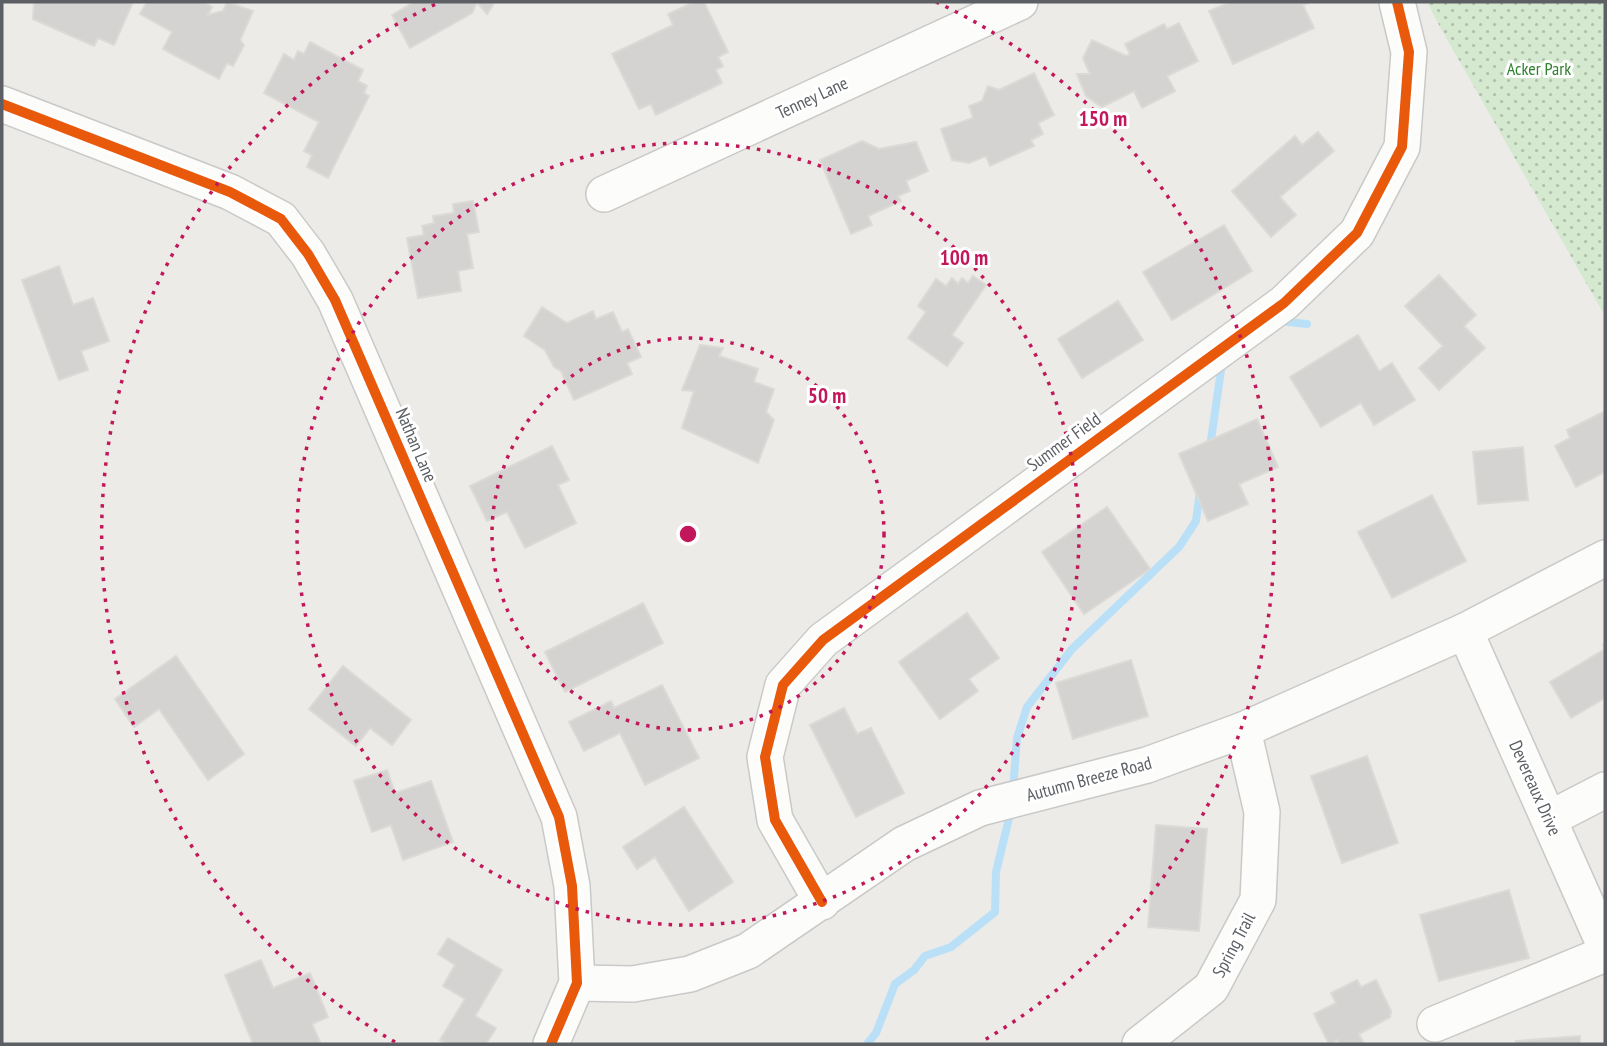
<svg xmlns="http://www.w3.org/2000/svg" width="1607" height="1046" font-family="'PT Sans Narrow',sans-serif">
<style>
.park{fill:url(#park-dots)}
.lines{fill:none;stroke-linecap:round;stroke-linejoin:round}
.stream{stroke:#bae0f8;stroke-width:8}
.building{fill:#d4d3d1;stroke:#dcdad6;stroke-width:2}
.minor-casing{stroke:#c9c9c9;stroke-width:38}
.minor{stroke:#fcfcfb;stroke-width:35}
.cycleway-casing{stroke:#fff;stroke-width:15}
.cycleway{stroke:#e8590c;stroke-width:10}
.ring{fill:none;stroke:#c2185b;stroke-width:3.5;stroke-dasharray:3.5 7}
.labels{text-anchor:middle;stroke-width:6;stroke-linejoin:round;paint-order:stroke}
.park-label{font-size:18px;fill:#2f822e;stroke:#fff}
.street-label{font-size:18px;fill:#5c6065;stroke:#fff}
.centre{fill:#c2185b;stroke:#fff;stroke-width:3.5}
.ring-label{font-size:21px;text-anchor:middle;font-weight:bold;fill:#c2185b;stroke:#fff;stroke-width:6;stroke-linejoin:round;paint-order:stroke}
</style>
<defs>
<pattern id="park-dots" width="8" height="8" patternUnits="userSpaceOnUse" patternTransform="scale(1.75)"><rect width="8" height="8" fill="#d4e9d0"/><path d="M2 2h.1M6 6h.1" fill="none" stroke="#afc0ac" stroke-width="1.8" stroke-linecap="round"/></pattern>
</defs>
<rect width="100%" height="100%" fill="#ecebe7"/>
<path class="park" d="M1427,2H1605V316L1440,27Z"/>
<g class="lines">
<g class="stream">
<path d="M1279,321L1307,324"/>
<path d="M1210,447L1222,363"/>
<path d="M1013,790L1017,738L1027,707L1072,649L1179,547L1196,521L1200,490"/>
<path d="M867,1044L876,1033L895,984L914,970L925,956L951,947L995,912L996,872L1011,810"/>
</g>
</g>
<g class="building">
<path d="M34,2H133L114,45L98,38L94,46L33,19Z"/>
<path d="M147,2H203L212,7L208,15L223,11L227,2L253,11L240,40L244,45L233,66L227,63L219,79L163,49L172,32L140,14Z"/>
<path d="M414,2H495L487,14L477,2L472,13L410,48L392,15Z"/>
<path d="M694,2H704L728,52L718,57L723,66L716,70L722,83L656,115L651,104L639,109L612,54L673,25L668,14Z"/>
<path d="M1231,2H1311L1303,5L1314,28L1233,64L1209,11Z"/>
<path d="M1179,23L1198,61L1167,76L1175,91L1142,108L1134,91L1102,107L1086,96L1077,74H1090L1083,58L1092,40L1126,56L1130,54L1125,44L1164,24L1167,29Z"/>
<path d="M310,42L363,70L358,81L367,86L364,93L369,96L328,178L307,167L312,155L304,151L319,122L264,93L284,54L294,60L298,51L304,54Z"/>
<path d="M1034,73L1054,115L1038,123L1043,134L1031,140L1034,146L990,166L986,156L969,163L952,160L941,129L973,118L969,106L982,101L988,86L999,90Z"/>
<path d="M1318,132L1334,151L1280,197L1296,215L1271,237L1232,191L1295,136L1302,145Z"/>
<path d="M862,141L879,149L916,142L928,171L906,181L910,191L898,196L901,201L868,216L872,225L851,234L820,160Z"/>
<path d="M473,201L479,232L467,234L473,268L458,271L461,291L418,298L407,238L424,235L422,226L434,223L433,216L454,213L453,204Z"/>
<path d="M1224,225L1252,271L1172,320L1143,272Z"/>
<path d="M59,266L73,305L93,298L109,341L81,351L88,370L59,380L22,280Z"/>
<path d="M1439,275L1476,315L1464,326L1485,348L1439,390L1419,368L1443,346L1405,306Z"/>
<path d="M973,276L986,285L952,335L963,343L947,366L908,338L926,312L918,306L936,279L946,286L952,278L958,284L962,278L968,283Z"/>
<path d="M1118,301L1143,340L1082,378L1058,339Z"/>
<path d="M542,307L567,323L593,311L596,319L613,312L622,332L628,329L641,357L627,363L632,374L574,400L561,371L554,367L545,350L524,336Z"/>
<path d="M1358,335L1379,371L1392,363L1415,400L1374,425L1361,403L1321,427L1290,377Z"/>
<path d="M700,345L723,348L719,356L758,369L754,382L774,389L766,412L774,420L758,463L682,428L694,391L682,390Z"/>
<path d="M1605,411V472L1576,487L1555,446L1570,438L1567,430Z"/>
<path d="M1257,419L1278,467L1239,484L1248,504L1208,521L1179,454Z"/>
<path d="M552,446L569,480L558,485L576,523L525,548L507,512L487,521L470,486Z"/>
<path d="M1523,447L1528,500L1478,504L1473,452Z"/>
<path d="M1432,495L1466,561L1392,598L1358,532Z"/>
<path d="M1107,507L1150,569L1084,614L1042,552Z"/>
<path d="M643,603L663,643L565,692L545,652Z"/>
<path d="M967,613L999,658L969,679L978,691L940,719L899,662Z"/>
<path d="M1605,643V698L1571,718L1550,682L1605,649L1603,645Z"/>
<path d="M176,656L244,754L208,780L159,709L134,727L115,699Z"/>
<path d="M1131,660L1148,716L1073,739L1056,683Z"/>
<path d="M343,666L411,720L392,745L370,728L356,746L309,709Z"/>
<path d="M662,685L699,758L645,785L620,733L584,751L569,722L611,701L614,708Z"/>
<path d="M844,708L857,734L871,728L904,793L856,817L810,725Z"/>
<path d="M1367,756L1398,843L1342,863L1311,776Z"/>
<path d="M387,770L395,793L431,781L453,842L403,860L391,825L372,832L354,781Z"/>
<path d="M684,807L733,882L689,911L655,857L637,869L623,847Z"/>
<path d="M1156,825L1207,829L1199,931L1148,927Z"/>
<path d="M1509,890L1529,958L1439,981L1420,915Z"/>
<path d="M448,938L502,970L475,1016L496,1028L486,1044H448L440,1040L465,999L443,986L455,965L438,954Z"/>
<path d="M261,960L273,988L310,973L328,1017L312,1024L321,1044H253L225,975Z"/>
<path d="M1357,980L1361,987L1376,980L1391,1011L1390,1017L1359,1034L1364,1044H1340L1338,1040L1329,1044L1314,1014L1336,1003L1331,993Z"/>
<path d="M1580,1036V1044H1516V1041Z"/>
</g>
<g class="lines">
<defs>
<g id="minor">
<path d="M2,104L230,192L281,219L308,254L335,300L559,817L572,886L577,983L551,1044"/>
<path d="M604,194L1020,2"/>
<path d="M1465,631L1605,946"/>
<path d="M1549,819L1605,790"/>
<path d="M822,902L775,820L765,757L783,685L823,640L1284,303L1357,233L1402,147L1409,52L1397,2"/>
<path d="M577,983L633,984L690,974L748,951L904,844L980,808L1147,765L1243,730L1465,631L1605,558"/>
<path d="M1435,1024L1605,954"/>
<path d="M1140,1044L1211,988L1258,900L1262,812L1243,730"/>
</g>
</defs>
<use href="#minor" class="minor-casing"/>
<use href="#minor" class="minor"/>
<defs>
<g id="cycleway">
<path d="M2,104L230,192L281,219L308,254L335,300L559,817L572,886L577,983L551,1044"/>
<path d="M822,902L775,820L765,757L783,685L823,640L1284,303L1357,233L1402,147L1409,52L1397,2"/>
</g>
</defs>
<use href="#cycleway" class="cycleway-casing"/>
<use href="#cycleway" class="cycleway"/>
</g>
<g class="ring">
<circle cx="688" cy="534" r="196"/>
<circle cx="688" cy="534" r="391"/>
<path d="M395 1042A587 587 0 0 1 440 2M936 2A587 587 0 0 1 981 1042"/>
</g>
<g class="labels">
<g class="park-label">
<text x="1539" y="75">Acker Park</text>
</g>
<g class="street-label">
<text transform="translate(812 98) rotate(-25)" y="6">Tenney Lane</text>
<text transform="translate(1064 442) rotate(-36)" y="6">Summer Field</text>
<text transform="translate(416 445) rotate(67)" y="6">Nathan Lane</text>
<text transform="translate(1089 779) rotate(-15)" y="6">Autumn Breeze Road</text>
<text transform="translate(1535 788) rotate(66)" y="6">Devereaux Drive</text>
<text transform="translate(1234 945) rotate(-62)" y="6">Spring Trail</text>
</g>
</g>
<circle cx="688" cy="534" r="10" class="centre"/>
<g class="ring-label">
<text x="1103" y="126">150 m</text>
<text x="964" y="265">100 m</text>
<text x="827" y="403">50 m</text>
</g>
<rect width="1607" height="1046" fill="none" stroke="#5c6065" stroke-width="7"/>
</svg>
